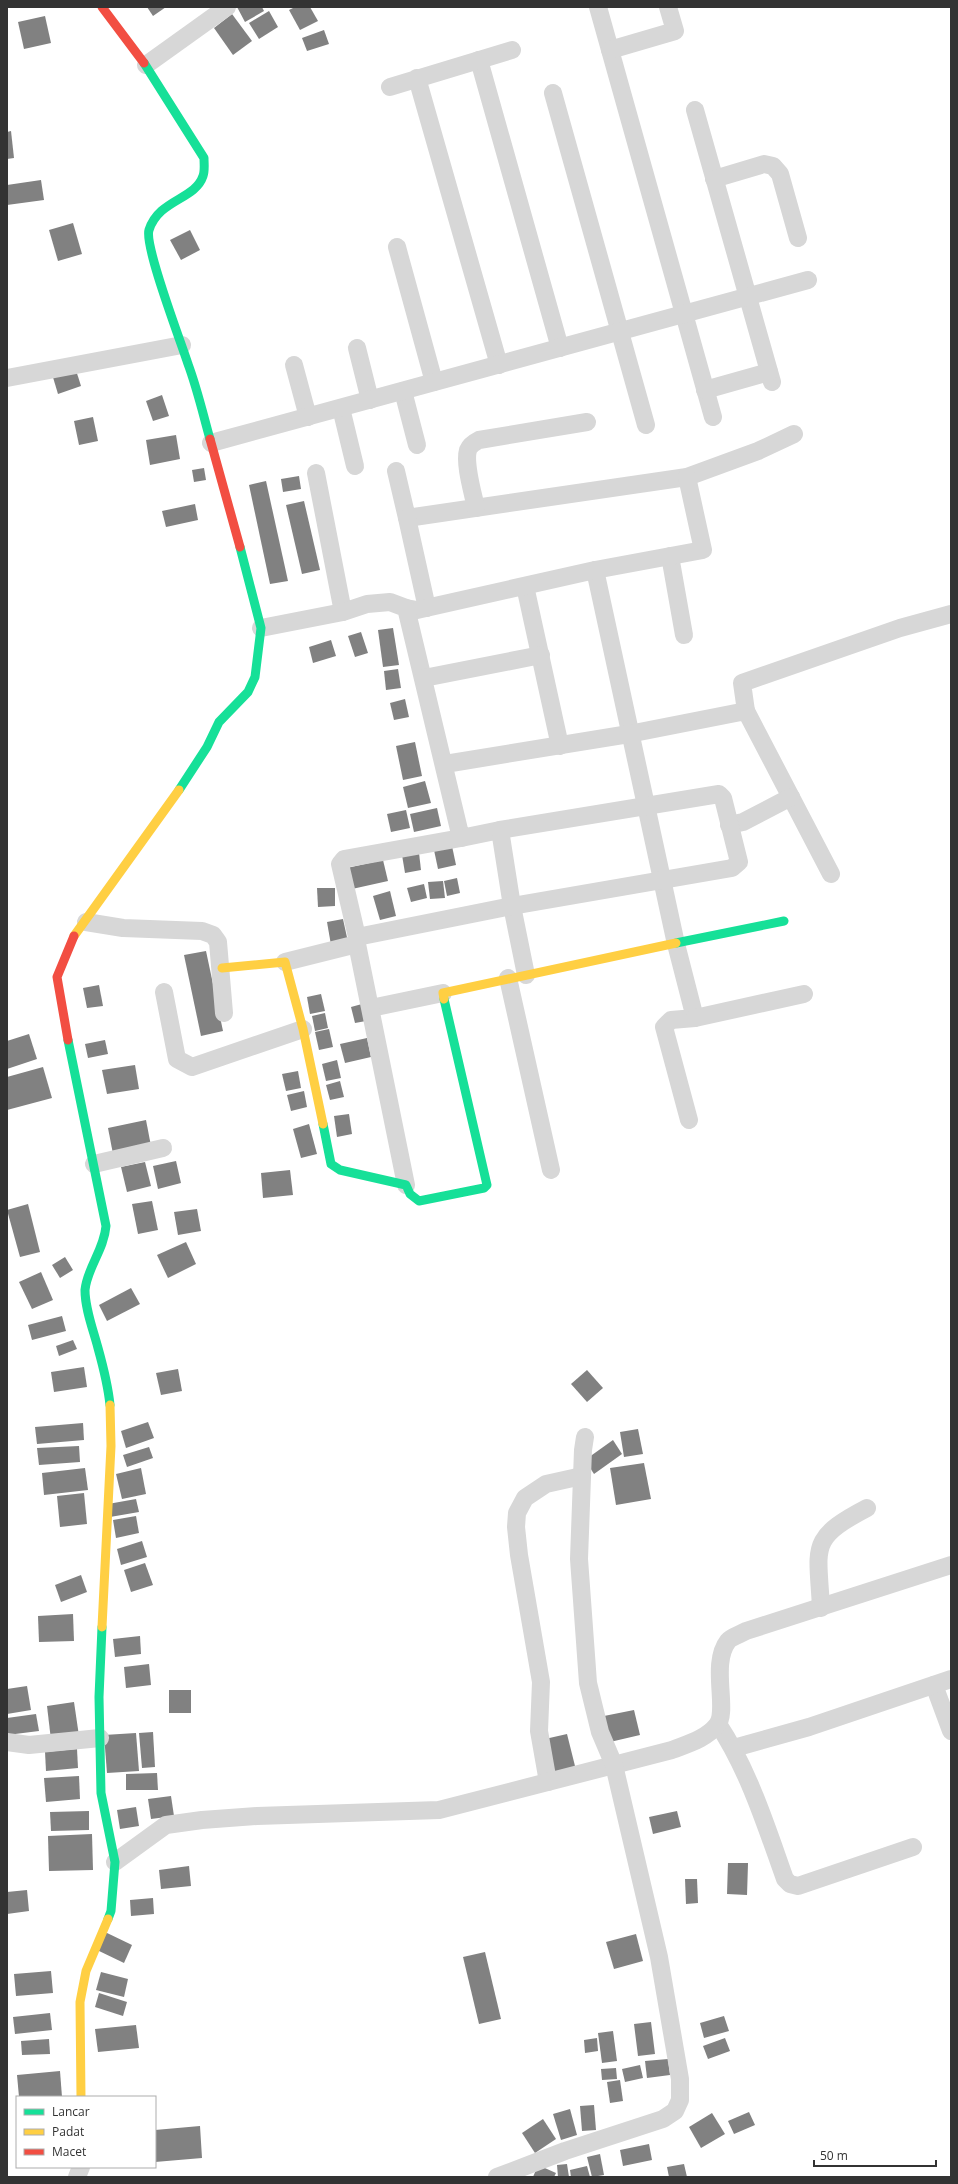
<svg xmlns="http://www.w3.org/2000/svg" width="958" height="2184" font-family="'Open Sans',sans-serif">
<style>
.building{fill:#818181}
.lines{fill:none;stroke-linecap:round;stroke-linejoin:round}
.street{stroke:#d7d7d7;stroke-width:18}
.fast{stroke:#16e098;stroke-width:9}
.slow{stroke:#ffcf43;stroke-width:9}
.jam{stroke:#f24e42;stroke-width:9}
</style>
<rect width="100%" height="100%" fill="#fff"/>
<g class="building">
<path d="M147,7H166L153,16Z"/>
<path d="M237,7H262L264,11L245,22Z"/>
<path d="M295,7H310L318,21L300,30L289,10Z"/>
<path d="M269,11L278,27L259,39L249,23Z"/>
<path d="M232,14L252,41L233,55L214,28Z"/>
<path d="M45,16L51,43L24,49L18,22Z"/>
<path d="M324,30L329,44L307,51L302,38Z"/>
<path d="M11,131L14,158L7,159V132Z"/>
<path d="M41,180L44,200L7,205V185Z"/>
<path d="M73,223L82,254L58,261L49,230Z"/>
<path d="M190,230L200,250L181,260L170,240Z"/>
<path d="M75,367L81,386L58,394L52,374Z"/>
<path d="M162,395L169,416L153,421L146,401Z"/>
<path d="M93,417L98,441L79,445L74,421Z"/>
<path d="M176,435L180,459L150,465L146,440Z"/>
<path d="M204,468L206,480L194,482L192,470Z"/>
<path d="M299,476L301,489L283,492L281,479Z"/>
<path d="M266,481L288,581L270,584L249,485Z"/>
<path d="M304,501L320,570L302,574L286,505Z"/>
<path d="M195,504L198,520L166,527L162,511Z"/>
<path d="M393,628L399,665L383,667L378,630Z"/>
<path d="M361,632L368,653L355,657L348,636Z"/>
<path d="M331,640L336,656L313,663L309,647Z"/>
<path d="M398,669L401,688L386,690L384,671Z"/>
<path d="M405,699L409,717L394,720L390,703Z"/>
<path d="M415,742L422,776L403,780L396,746Z"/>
<path d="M425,781L431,803L408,808L403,787Z"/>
<path d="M437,808L441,826L414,832L410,814Z"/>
<path d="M406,810L410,828L391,832L387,814Z"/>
<path d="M452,846L456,865L438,869L434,850Z"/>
<path d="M419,853L421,870L405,873L402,855Z"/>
<path d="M383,860L388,881L352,889L347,868Z"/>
<path d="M457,878L460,893L447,896L444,881Z"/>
<path d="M443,881L445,898L430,899L428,882Z"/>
<path d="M424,884L427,898L411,902L407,888Z"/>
<path d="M317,888H335V906L318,907Z"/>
<path d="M390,891L396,916L380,920L373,896Z"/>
<path d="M343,919L348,942L331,945L327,922Z"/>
<path d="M206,951L223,1031L201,1036L184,955Z"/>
<path d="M99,985L103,1006L87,1008L83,988Z"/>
<path d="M321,994L325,1011L310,1014L307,997Z"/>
<path d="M362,1004L366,1021L355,1023L351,1007Z"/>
<path d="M325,1013L328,1028L315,1031L312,1016Z"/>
<path d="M329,1029L333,1047L319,1050L315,1032Z"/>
<path d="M29,1034L37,1059L7,1069V1041Z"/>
<path d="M367,1038L371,1057L345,1063L340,1044Z"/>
<path d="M105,1040L108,1054L88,1058L85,1044Z"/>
<path d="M337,1060L341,1078L326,1081L322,1064Z"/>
<path d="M135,1065L139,1089L107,1094L102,1070Z"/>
<path d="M43,1067L52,1098L7,1110V1077Z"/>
<path d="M298,1071L301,1088L286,1091L282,1074Z"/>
<path d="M340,1081L344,1097L330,1100L326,1085Z"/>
<path d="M304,1091L307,1107L291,1111L287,1095Z"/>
<path d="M349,1114L352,1134L337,1137L334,1116Z"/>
<path d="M146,1120L151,1146L113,1154L108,1128Z"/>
<path d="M309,1124L317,1154L301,1158L293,1129Z"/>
<path d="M176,1161L181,1183L158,1189L153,1166Z"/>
<path d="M145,1162L151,1186L127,1192L121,1167Z"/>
<path d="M290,1170L293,1195L263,1198L261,1173Z"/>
<path d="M152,1201L158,1230L138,1234L132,1204Z"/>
<path d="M28,1204L40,1252L20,1257L7,1210Z"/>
<path d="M197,1209L201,1231L178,1235L174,1212Z"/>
<path d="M186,1242L196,1264L168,1278L157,1255Z"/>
<path d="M65,1257L73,1270L60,1278L52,1265Z"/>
<path d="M41,1272L53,1300L32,1309L19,1282Z"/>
<path d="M131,1288L140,1304L107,1321L99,1305Z"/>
<path d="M62,1316L66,1331L32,1340L28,1325Z"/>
<path d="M73,1340L77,1349L59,1356L56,1346Z"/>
<path d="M84,1367L87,1387L54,1392L51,1372Z"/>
<path d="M178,1369L182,1391L161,1395L156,1373Z"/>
<path d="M587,1370L603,1388L587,1402L571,1384Z"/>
<path d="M148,1422L154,1438L126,1448L121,1431Z"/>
<path d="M83,1423L84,1440L37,1444L35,1427Z"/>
<path d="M638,1429L643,1454L624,1457L620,1432Z"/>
<path d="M613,1440L622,1454L594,1474L585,1460Z"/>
<path d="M79,1446L80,1462L39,1465L37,1448Z"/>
<path d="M149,1447L153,1458L127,1467L123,1455Z"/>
<path d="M644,1463L651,1499L616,1505L610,1468Z"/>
<path d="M85,1468L88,1490L44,1495L42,1473Z"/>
<path d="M141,1468L146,1494L122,1499L116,1474Z"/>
<path d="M84,1493L87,1524L60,1527L57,1496Z"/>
<path d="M136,1499L139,1512L110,1517L108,1504Z"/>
<path d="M136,1516L139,1533L116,1538L113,1520Z"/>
<path d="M142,1541L147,1557L121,1565L117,1549Z"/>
<path d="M145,1563L153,1585L131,1592L124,1570Z"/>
<path d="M81,1575L87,1592L61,1602L55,1585Z"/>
<path d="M73,1614L74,1641L39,1642L38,1616Z"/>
<path d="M140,1636L141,1654L115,1657L113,1639Z"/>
<path d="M149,1664L151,1685L126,1688L124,1667Z"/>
<path d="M27,1686L31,1710L7,1714V1689Z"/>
<rect x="169" y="1690" width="22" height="23"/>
<path d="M74,1702L79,1736L51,1740L47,1706Z"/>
<path d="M634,1710L640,1735L610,1742L604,1716Z"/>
<path d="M36,1714L39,1731L7,1735V1718Z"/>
<path d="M153,1732L155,1767L142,1768L139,1733Z"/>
<path d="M136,1733L139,1771L107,1773L104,1735Z"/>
<path d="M567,1734L576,1770L554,1775L545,1739Z"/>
<path d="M77,1749L78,1768L46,1771L45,1752Z"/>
<path d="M157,1773L158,1790H126V1774Z"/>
<path d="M79,1776L80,1799L46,1802L44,1778Z"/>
<path d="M171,1796L174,1816L151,1819L148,1799Z"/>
<path d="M136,1807L139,1826L120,1829L117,1810Z"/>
<path d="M89,1811V1830L51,1831L50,1812Z"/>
<path d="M677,1811L681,1827L653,1834L649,1817Z"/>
<path d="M92,1834L93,1870L49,1871L48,1836Z"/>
<path d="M728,1863H748L747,1895L727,1894Z"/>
<path d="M189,1866L191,1886L161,1889L159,1870Z"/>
<path d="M685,1879H697L698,1903L686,1904Z"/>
<path d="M27,1890L29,1911L7,1914V1892Z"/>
<path d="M153,1898L154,1914L131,1916L130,1900Z"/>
<path d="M105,1932L132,1945L124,1963L97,1950Z"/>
<path d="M636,1934L643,1961L614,1969L606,1942Z"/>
<path d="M485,1952L501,2019L479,2024L463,1957Z"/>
<path d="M51,1971L53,1993L16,1996L14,1974Z"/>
<path d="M101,1972L128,1979L124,1997L96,1990Z"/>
<path d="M99,1993L127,2002L123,2016L95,2007Z"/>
<path d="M50,2013L52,2030L15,2034L13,2017Z"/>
<path d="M724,2016L729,2031L704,2038L700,2023Z"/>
<path d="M651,2022L655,2054L638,2056L634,2024Z"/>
<path d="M136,2025L139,2048L98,2052L95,2029Z"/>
<path d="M613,2031L617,2061L602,2063L598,2033Z"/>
<path d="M597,2038L598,2051L585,2053L584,2040Z"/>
<path d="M725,2038L730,2051L708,2059L703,2046Z"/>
<path d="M49,2039L50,2054L22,2055L21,2041Z"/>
<path d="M668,2059L670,2075L647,2078L645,2061Z"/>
<path d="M640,2065L643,2078L625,2082L622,2069Z"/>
<path d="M616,2068L617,2079L602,2080L601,2069Z"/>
<path d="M60,2071L62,2097H19L17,2075Z"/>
<path d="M620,2080L623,2101L610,2103L607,2082Z"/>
<path d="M594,2105L596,2130L582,2131L580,2106Z"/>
<path d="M570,2109L577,2135L561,2140L553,2114Z"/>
<path d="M749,2112L755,2125L734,2134L728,2121Z"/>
<path d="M712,2113L725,2134L701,2148L689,2127Z"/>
<path d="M543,2119L556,2139L535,2153L522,2133Z"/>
<path d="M200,2126L202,2158L155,2162V2130Z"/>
<path d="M649,2144L652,2160L623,2166L620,2150Z"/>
<path d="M600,2154L604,2175L592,2177L587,2157Z"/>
<path d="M567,2164L569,2177H558L557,2165Z"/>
<path d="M684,2164L687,2177H669L667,2167Z"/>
<path d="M538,2165L556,2173L554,2177H533Z"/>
<path d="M587,2166L590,2177H571L570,2170Z"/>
</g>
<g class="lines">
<g class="street">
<path d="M598,7L713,417"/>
<path d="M610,50L675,31L668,7"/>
<path d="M479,60L560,348"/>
<path d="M146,65L227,7"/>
<path d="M417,78L499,365"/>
<path d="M390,87L512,50"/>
<path d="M553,93L646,425"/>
<path d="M695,110L772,382"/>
<path d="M714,179L764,164L773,166L780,174L798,238"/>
<path d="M397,247L434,382"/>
<path d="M357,348L370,400"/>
<path d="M294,365L308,417"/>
<path d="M7,378L182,345"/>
<path d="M705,390L769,372"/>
<path d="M403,391L417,445"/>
<path d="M341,408L355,466"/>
<path d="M211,443L808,280"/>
<path d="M396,471L407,518L687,477L758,451L794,434"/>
<path d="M316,473L343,612"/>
<path d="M476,508C473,493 464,464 468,450C470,445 475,442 479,440L587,422"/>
<path d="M407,518L427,608"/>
<path d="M670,556L684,635"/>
<path d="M595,570L676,944L695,1018L671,1020L664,1027L689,1120"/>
<path d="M525,586L560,746"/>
<path d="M406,608L417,610L595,570L703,550L687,477"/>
<path d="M261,628L343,612L367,604L390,602L406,608L461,838L500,830L512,906L526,975"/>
<path d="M424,678L541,655"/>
<path d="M746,711L742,683L900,628L951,614"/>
<path d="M445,764L629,734L746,711L831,874"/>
<path d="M729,825L743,822L791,797"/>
<path d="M86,922L123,928L202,931L213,935L218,942L224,1013"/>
<path d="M357,937L512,906L732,868L739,862L723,798L719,794L500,830"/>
<path d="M285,962L357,944"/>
<path d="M508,978L551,1170"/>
<path d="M164,992L177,1059L192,1067L303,1029"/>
<path d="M371,1008L443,993"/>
<path d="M695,1018L804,994"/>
<path d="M94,1164L163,1148"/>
<path d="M406,1185L357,944V937L340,864L344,859L461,838"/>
<path d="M821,1608C818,1546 808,1539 867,1508"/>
<path d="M934,1685L951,1731"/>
<path d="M718,1724C749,1771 766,1826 785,1879L790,1884L798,1886L913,1847"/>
<path d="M7,1742L29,1745L100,1738"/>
<path d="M734,1748L809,1727L951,1679"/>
<path d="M548,1782L539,1731L541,1682L519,1555L516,1527L517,1513L525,1498L546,1484L582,1476"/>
<path d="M115,1862L166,1825L202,1820L257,1816L439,1810L672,1750C687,1744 706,1739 717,1725C729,1711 710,1664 728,1641C731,1637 741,1634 746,1631L951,1565"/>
<path d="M77,2177L81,2167"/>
<path d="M497,2177L565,2151L663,2119L675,2111L680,2100V2079L659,1957L614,1765L600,1732L588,1683L579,1559L583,1450L585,1437"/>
</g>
<g class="fast">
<path d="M144,63L204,158C204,164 205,171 203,176C195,200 159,199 149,230C144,246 181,342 188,364C197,388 203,414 210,439"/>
<path d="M179,790L207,747L219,722L248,692L255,677L261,628L240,547"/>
<path d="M676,943L784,921"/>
<path d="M68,1040L106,1226C104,1250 87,1268 85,1290C85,1309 93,1329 98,1348C103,1366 108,1385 110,1405"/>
<path d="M323,1124L331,1164L340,1170L406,1185L410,1194L419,1201L484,1188L487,1185L444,999"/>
<path d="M102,1627L99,1697L101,1793L115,1862L111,1911L108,1919"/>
</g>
<g class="slow">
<path d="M74,936L179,790"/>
<path d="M222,968L285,962L303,1029L323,1124"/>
<path d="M444,999L443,993L676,943"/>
<path d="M102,1627L111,1446L110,1405"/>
<path d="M81,2097L80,2002L86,1971L108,1919"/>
</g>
<g class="jam">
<path d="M102,7L144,63"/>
<path d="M210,439L240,547"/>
<path d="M68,1040L57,977L74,936"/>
</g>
</g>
<rect width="958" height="2184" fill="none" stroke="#333333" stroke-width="16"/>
<rect x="16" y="2096" width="140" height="72" fill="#ffffff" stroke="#adadad"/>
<rect x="24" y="2109" width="20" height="6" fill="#16e098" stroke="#adadad"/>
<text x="52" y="2116" font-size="12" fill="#333333">Lancar</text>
<rect x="24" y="2129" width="20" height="6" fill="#ffcf43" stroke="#adadad"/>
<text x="52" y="2136" font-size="12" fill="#333333">Padat</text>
<rect x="24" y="2149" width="20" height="6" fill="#f24e42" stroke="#adadad"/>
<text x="52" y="2156" font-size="12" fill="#333333">Macet</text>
<path d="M814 2160v6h122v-6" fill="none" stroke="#333333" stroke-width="2"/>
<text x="820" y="2160" font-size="12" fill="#333333" stroke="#ffffff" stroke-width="3" paint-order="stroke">50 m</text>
</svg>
